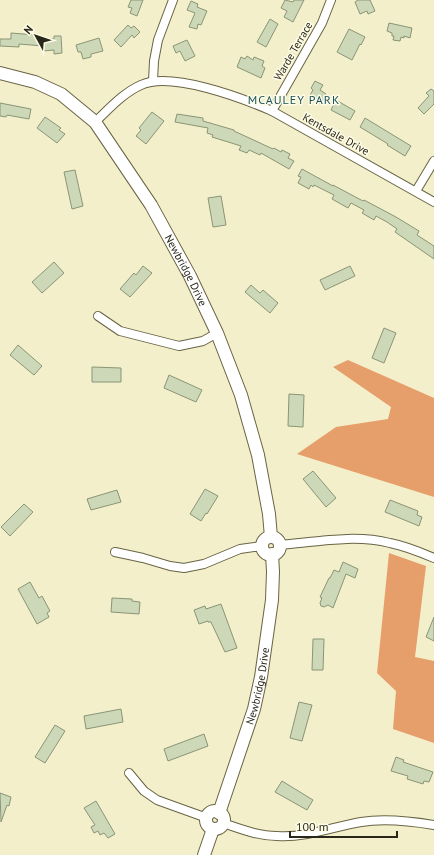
<svg xmlns="http://www.w3.org/2000/svg" width="434" height="855" font-family="'PT Sans',sans-serif">
<style>
.forest{fill:#e69e6a}
.building{fill:#ccd8b7;stroke:#8a9576}
.lines{fill:none;stroke-linecap:round;stroke-linejoin:round}
.street-casing{stroke:#686444;stroke-width:10}
.secondary-casing{stroke:#686444;stroke-width:14}
.street{stroke:#fff;stroke-width:8}
.secondary{stroke:#fff;stroke-width:12}
.labels{text-anchor:middle;stroke-width:3;stroke-linejoin:round;paint-order:stroke}
.street-label{font-size:11px;fill:#282719;stroke:#fefce6}
.neighbourhood-label{font-size:12px;letter-spacing:1px;fill:#18515c;stroke:#fefce6}
</style>
<rect width="100%" height="100%" fill="#f4efcb"/>
<g class="forest">
<path d="M348,360L434,398V497L297,454L336,427L388,419L391,407L333,367Z"/>
<path d="M389,553L426,566L415,657L434,661V743L393,729L396,691L377,673Z"/>
</g>
<g class="building">
<path d="M131,0H143L137,16L130,13L132,8L128,7Z"/>
<path d="M285,0L293,2L294,0H304L293,22L284,17L287,11L281,8Z"/>
<path d="M358,0H370L375,11L368,14L367,11L360,14L355,2Z"/>
<path d="M191,1L198,4L197,7L207,11L201,25L198,24L197,29L189,27L195,13L187,10Z"/>
<path d="M270,19L278,24L266,47L257,42Z"/>
<path d="M389,23L412,28L410,38L404,36V38L401,37L400,41L393,40L394,36H392V33L387,31Z"/>
<path d="M128,25L131,28L134,26L140,32L134,38L132,35L121,47L114,40Z"/>
<path d="M349,29L365,37L361,45L360,44L352,60L337,52Z"/>
<path d="M11,33L37,35L36,40L54,39V36H61L62,53L54,54V50L43,51V46L19,44V47L0,46V39H11Z"/>
<path d="M99,38L103,51L91,54V57L83,59L81,52H78L76,45Z"/>
<path d="M187,40L195,56L185,61L180,51L176,53L173,46Z"/>
<path d="M247,56L253,60L254,57L264,61L262,66L265,68L261,78L237,67L241,57L245,59Z"/>
<path d="M315,81L323,85L320,90L326,94L321,104L309,97L313,90L311,88Z"/>
<path d="M431,89L434,91V104L424,114L418,108L429,96L426,93Z"/>
<path d="M336,100L355,111L350,120L331,110Z"/>
<path d="M0,103L31,109L29,119L7,115L6,117L0,116Z"/>
<path d="M152,112L164,121L146,144L136,136L141,130L139,128Z"/>
<path d="M177,114L203,118V121L234,130V131L273,149L274,148L281,152L282,150L290,154L288,158L294,161L289,169L261,153L260,155L249,150L247,153L239,150L241,146L212,137L213,135L207,133L208,128L175,122Z"/>
<path d="M45,117L61,128L59,130L65,134L57,143L37,128Z"/>
<path d="M365,118L411,146L405,156L387,145L388,144L360,127Z"/>
<path d="M302,169L333,186V185L363,201L364,200L396,217L419,231L417,235L434,246V259L395,232L397,229L387,222L376,216L374,220L362,213L364,210L351,203L348,208L332,199L334,195L314,185L313,187L311,185L309,189L298,183L301,177L298,176Z"/>
<path d="M75,170L83,206L72,209L64,172Z"/>
<path d="M221,196L226,225L213,227L208,198Z"/>
<path d="M54,262L64,273L42,293L32,282Z"/>
<path d="M143,266L152,273L130,297L120,289L134,273L136,275Z"/>
<path d="M350,266L355,276L325,290L320,280Z"/>
<path d="M251,285L260,293L263,290L278,303L270,313L245,292Z"/>
<path d="M384,328L396,333L384,363L372,358Z"/>
<path d="M18,345L42,366L34,375L10,355Z"/>
<path d="M92,367L121,368V382H92Z"/>
<path d="M169,375L202,390L196,402L164,388Z"/>
<path d="M289,394L304,395L303,427L288,426Z"/>
<path d="M313,471L336,498L326,507L303,479Z"/>
<path d="M205,489L218,496L207,514L206,513L201,521L190,514Z"/>
<path d="M117,490L121,502L91,510L87,499Z"/>
<path d="M390,500L418,511L417,515L422,517L419,526L385,512Z"/>
<path d="M24,504L33,512L10,536L1,527Z"/>
<path d="M343,562L358,569L355,578L346,574L333,608L328,605L324,607L321,606L320,603L322,598L320,597L329,578H330L334,570L339,572Z"/>
<path d="M30,582L39,598L42,596L50,611L47,613L49,617L37,624L18,589Z"/>
<path d="M112,598L132,599V601L140,602L139,614L111,612Z"/>
<path d="M221,604L237,648L225,652L211,622H208V621L199,624L194,610L205,606L206,609Z"/>
<path d="M434,617V641L426,637Z"/>
<path d="M313,639H324L323,670H312Z"/>
<path d="M299,702L312,705L302,741L290,738Z"/>
<path d="M121,709L123,722L86,729L84,716Z"/>
<path d="M55,725L65,731L45,763L35,757Z"/>
<path d="M204,734L208,746L168,761L164,749Z"/>
<path d="M396,757L404,760L403,762L433,772L429,782L424,781L423,784L407,779L408,776L391,771Z"/>
<path d="M282,781L313,800L307,810L275,792Z"/>
<path d="M0,793L11,797L9,806L7,805L1,822Z"/>
<path d="M96,801L115,834L108,838L104,833L100,835L98,831L94,833L91,827L95,825L84,808Z"/>
</g>
<g class="lines">
<defs>
<g id="street">
<path d="M153,81L154,61L158,40L173,0"/>
<path d="M272,111L322,23L331,0"/>
<path d="M95,122C109,109 123,93 141,85C171,71 242,98 272,111L434,202"/>
<path d="M416,191L434,161"/>
<path d="M98,316L120,331L179,346L203,341L217,333"/>
<path d="M280,545C316,542 354,534 390,543C405,546 420,552 434,558"/>
<path d="M115,552L143,558L170,566L184,568L204,564L240,549L262,546"/>
<path d="M129,773L144,791L157,800L207,818"/>
<path d="M223,823C241,829 258,836 277,836C306,838 332,827 361,822C385,818 410,821 434,825"/>
</g>
<g id="secondary">
<path id="s1" d="M0,73L35,82L61,94L95,122L151,205L190,276L217,333L241,395L258,455L269,514L271,537"/>
<circle cx="271" cy="546" r="9"/>
<circle cx="215" cy="820" r="9"/>
<path id="s2" d="M219,813L254,709L261,677L272,600L273,572L272,554"/>
<path d="M204,855L213,829"/>
</g>
</defs>
<use href="#street" class="street-casing"/>
<use href="#secondary" class="secondary-casing"/>
<use href="#street" class="street"/>
<use href="#secondary" class="secondary"/>
</g>
<g class="labels">
<g class="street-label">
<text transform="translate(293 51) rotate(-60)" y="4">Warde Terrace</text>
<text transform="translate(336 134) rotate(29)" y="4">Kentsdale Drive</text>
<text dy="4" stroke="none"><textPath href="#s1" startOffset="283">Newbridge Drive</textPath></text>
<text dy="4" stroke="none"><textPath href="#s2" startOffset="133">Newbridge Drive</textPath></text>
</g>
<g class="neighbourhood-label">
<text x="294" y="104">MCAULEY PARK</text>
</g>
</g>
<g transform="translate(36 36) rotate(310)" stroke="#fefce6" stroke-width="3" paint-order="stroke">
<path d="M0-3L7 15L0 10L-7 15Z" fill="#282719"/>
<text y="-6" font-size="11" font-weight="bold" text-anchor="middle" fill="#282719">N</text>
</g>
<path d="M290 831v6h107v-6" fill="none" stroke="#282719" stroke-width="2"/>
<text x="296" y="831" font-size="12" fill="#282719" stroke="#fefce6" stroke-width="3" paint-order="stroke">100 m</text>
</svg>
